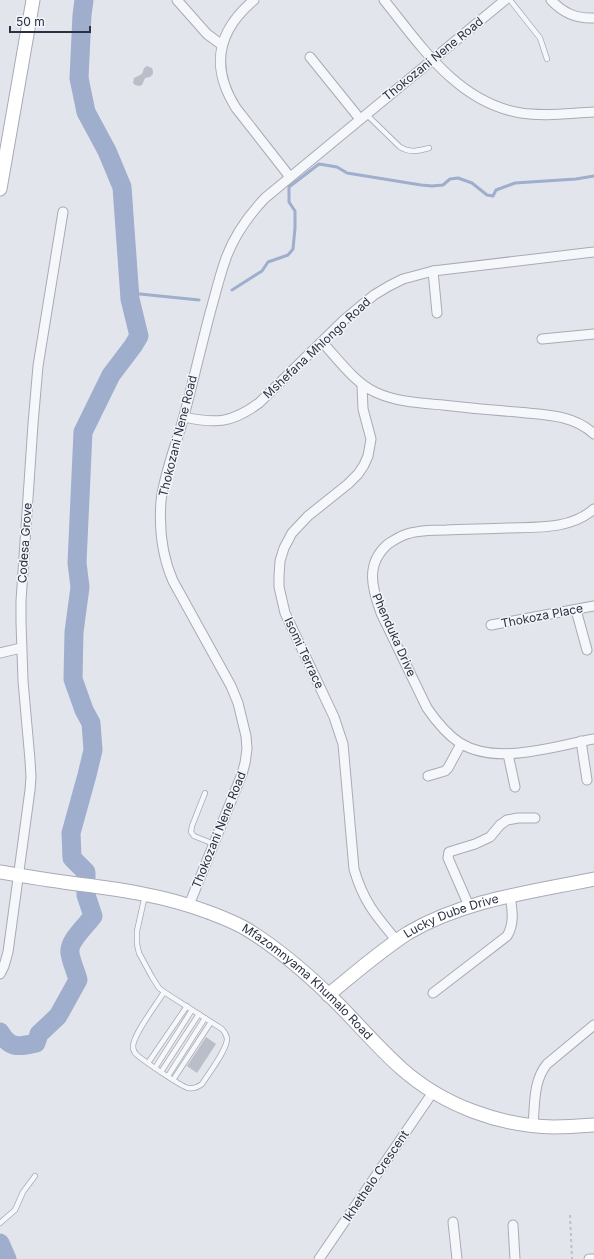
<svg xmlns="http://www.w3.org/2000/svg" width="594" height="1259" font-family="Inter,sans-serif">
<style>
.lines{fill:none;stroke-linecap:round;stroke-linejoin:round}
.stream{stroke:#9eaecc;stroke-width:3}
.river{stroke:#9eaecc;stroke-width:19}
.building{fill:#babec9}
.lane-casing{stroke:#a8abb6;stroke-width:6}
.street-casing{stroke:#a8abb6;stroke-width:11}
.secondary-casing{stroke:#a8abb6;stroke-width:15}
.path{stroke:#bdc0c7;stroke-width:2;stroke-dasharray:3 3;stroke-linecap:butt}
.lane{stroke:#f6f7fa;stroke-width:4.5}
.street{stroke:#f6f7fa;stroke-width:9}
.secondary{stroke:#fff;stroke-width:13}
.labels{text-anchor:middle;stroke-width:3;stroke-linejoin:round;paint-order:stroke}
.street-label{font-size:12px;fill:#2a3144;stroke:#f3f5f9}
</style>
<rect width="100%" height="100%" fill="#e3e5ec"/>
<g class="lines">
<g class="stream">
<path d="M232,290L262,271L268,262L288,255L293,249L295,228V211L289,202V187L319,164L337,167L347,173L421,185L432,186L443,185L450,179L458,178L472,183L487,195L493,196L496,190L515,183L576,179L594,176"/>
<path d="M130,293L199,300"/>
</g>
<g class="river">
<path d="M0,1032C10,1049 19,1047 36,1043L39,1034L58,1016L78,980C76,971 71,962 70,953C68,941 86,926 93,916L86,895V872L72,858L71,833L87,775L93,750L91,723L84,710L73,679L74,632L80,587L77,563L83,432L111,375L133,346L139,336L130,299L122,187L107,151L86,112L79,78L82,15L84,0"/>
<path d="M0,1243L7,1259"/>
</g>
</g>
<g class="building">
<path d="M147,66L152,68L153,71V74L150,77L145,78L142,85L139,86L135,85L133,83L134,78L142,74L144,68Z"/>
<path d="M206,1037L216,1044L197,1073L187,1066Z"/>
</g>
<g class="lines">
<defs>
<g id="lane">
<path d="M510,0L540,38L547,59"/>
<path d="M366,114L400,147C410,153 418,151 429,148"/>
<path d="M205,793L192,826L191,832L194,836L214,844"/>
<path d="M145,895L137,931V944L139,953L152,977L159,988L164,992L222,1029C225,1032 226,1034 227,1038C228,1049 208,1074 202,1084C198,1087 193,1089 188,1088C182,1087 141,1059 136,1054C134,1052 133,1049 133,1046C134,1033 157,1004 164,992"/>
<path d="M148,1063L187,1006"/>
<path d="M155,1068L192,1010"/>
<path d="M161,1072L199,1014"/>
<path d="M168,1076L205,1018"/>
<path d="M173,1080L211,1022"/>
<path d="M0,1223L15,1210L23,1192L35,1176"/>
</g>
<g id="street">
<path d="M177,0L207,34L222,45"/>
<path d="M254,0C217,31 210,67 236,108L290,177"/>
<path d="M384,0C421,46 458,103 521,113C545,117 570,113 594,112"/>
<path d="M551,0C563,13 576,19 594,18"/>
<path d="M310,57L360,119"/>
<path d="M433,271L437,313"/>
<path d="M542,339L594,334"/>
<path d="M322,342C337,358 355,383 375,392C396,402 420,403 443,405C468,408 492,410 517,412C544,415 573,414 594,434"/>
<path d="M362,385L363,409L371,439L368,456L364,465L358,474L348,484L308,516L292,533L284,548L280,561L279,576V587L285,613L334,717L343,744L354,869C363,901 376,916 397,941"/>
<path d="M184,417C216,424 232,423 259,403L345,319L374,295L389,286L403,279L433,271L594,252"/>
<path d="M594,509C570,530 536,527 507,528C487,529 466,529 446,530C433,530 419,530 407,534C400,536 394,540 388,544C365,564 372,588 381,613L427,708C436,721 446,734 460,743C497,766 554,746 594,739"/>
<path d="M576,610L587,650"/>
<path d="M491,625L594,606"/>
<path d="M0,653L21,648"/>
<path d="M581,741L587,780"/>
<path d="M508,754L515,787"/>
<path d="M428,776L445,771L448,768L461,744"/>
<path d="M189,905L242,774L245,763L247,749L246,736L238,703L231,686L173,581C162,556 159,528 161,501C164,474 177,442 184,416C193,382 201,347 210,313C215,296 219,278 225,261C233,237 248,216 265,198L505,0"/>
<path d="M469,906L448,858L449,852L475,844L490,837L500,825L507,820L518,818H535"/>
<path d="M0,974L4,966L8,952L30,790L31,777L30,760L23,681L21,622V601L33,424L38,366L63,212"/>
<path d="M433,993L507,936C515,923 512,909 510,895"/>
<path d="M533,1125C535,1104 533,1081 547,1064L594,1025"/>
<path d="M453,1222L457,1259"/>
<path d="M513,1225L515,1259"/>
<path d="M319,1259L433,1092"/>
<path d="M589,1259H594"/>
</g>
<g id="secondary">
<path d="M0,189L33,0"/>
<path id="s1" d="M0,872C23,876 47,880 70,883C117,889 163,895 208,912C221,917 235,922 248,930C277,948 304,971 329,995C354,1019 376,1046 402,1069C443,1105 499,1126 554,1127C567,1127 581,1126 594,1125"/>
<path id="s2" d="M328,995C354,974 380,951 408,933C464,900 531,892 594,879"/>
</g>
</defs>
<use href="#lane" class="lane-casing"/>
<use href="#street" class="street-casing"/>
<use href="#secondary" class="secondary-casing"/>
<path class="path" d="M570,1215L572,1259"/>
<use href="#lane" class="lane"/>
<use href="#street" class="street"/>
<use href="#secondary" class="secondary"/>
</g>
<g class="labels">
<g class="street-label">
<text transform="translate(433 59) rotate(-39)" y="4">Thokozani Nene Road</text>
<text transform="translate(317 348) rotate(-43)" y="4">Mshefana Mhlongo Road</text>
<text transform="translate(178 436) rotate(-76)" y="4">Thokozani Nene Road</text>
<text transform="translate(25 543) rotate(-86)" y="4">Codesa Grove</text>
<text transform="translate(542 616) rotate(-11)" y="4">Thokoza Place</text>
<text transform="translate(394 635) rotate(66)" y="4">Phenduka Drive</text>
<text transform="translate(304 653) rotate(65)" y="4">Isomi Terrace</text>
<text transform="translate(219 830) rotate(-68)" y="4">Thokozani Nene Road</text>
<text dy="4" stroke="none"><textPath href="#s2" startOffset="148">Lucky Dube Drive</textPath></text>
<text dy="4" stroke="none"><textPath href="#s1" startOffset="335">Mfazomnyama Khumalo Road</textPath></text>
<text transform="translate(376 1176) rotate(-56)" y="4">Ikhethelo Crescent</text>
</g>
</g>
<path d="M10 26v6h80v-6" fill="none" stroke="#2a3144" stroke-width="2"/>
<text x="16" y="26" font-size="12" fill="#2a3144" stroke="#f3f5f9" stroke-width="3" paint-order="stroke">50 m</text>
</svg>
